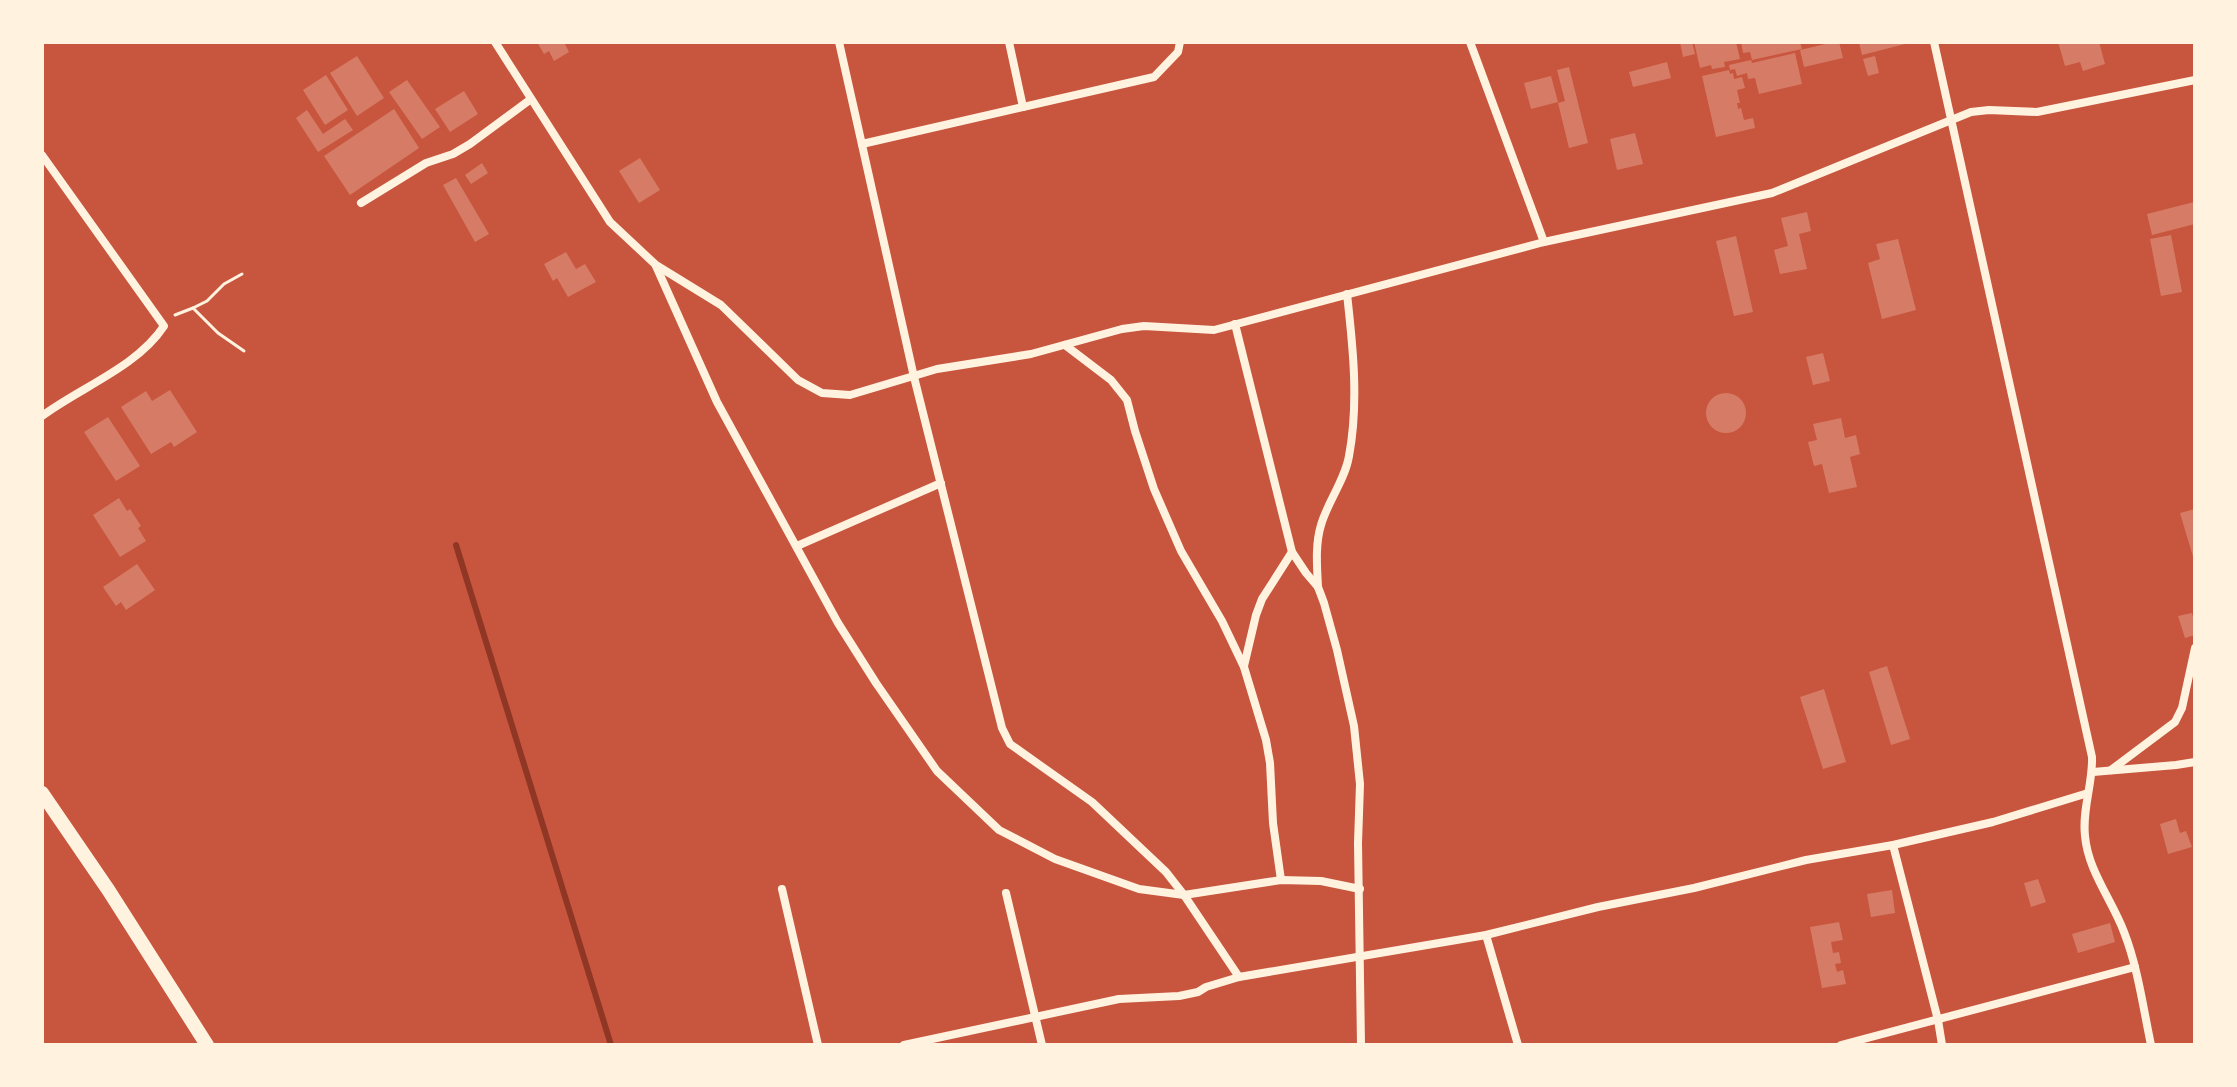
<svg xmlns="http://www.w3.org/2000/svg" width="2237" height="1087" font-family="'Open Sans',sans-serif">
<style>
.lines{fill:none;stroke-linecap:round;stroke-linejoin:round}
.stream{stroke:#8f3625;stroke-width:6}
.building{fill:#d67c66}
.path{stroke:#fff3e0;stroke-width:3}
.minor{stroke:#fff3e0;stroke-width:8}
.primary{stroke:#fff3e0;stroke-width:14}
</style>
<rect width="100%" height="100%" fill="#c8553d"/>
<g class="lines">
<path class="stream" d="M456,545L611,1045"/>
</g>
<g class="building">
<path d="M537,42H564L569,52L554,61L549,51L544,54Z"/>
<path d="M1680,42H1692L1695,54L1683,57Z"/>
<path d="M1694,42H1736L1740,59L1724,62L1725,67L1712,69L1711,65L1700,68Z"/>
<path d="M1741,42H1800L1802,49L1752,60L1750,52L1743,53Z"/>
<path d="M1834,42H1839L1843,58L1804,67L1800,50Z"/>
<path d="M1859,42H1909V43L1862,55Z"/>
<path d="M2058,42H2099L2105,64L2083,71L2080,62L2065,66Z"/>
<path d="M1795,53L1802,84L1759,94L1755,78L1748,79L1747,73L1737,76L1735,69L1730,70L1729,65L1751,60L1752,63Z"/>
<path d="M357,56L384,98L357,116L330,73Z"/>
<path d="M1875,56L1879,73L1868,76L1863,59Z"/>
<path d="M1667,62L1671,78L1633,87L1629,72Z"/>
<path d="M1569,67L1588,143L1569,148L1558,103L1565,101L1557,70Z"/>
<path d="M1729,70L1730,74L1733,73L1734,79L1742,77L1745,88L1737,90L1740,103H1737L1738,109L1741,108L1744,120L1753,118L1755,128L1716,137L1702,76Z"/>
<path d="M326,75L348,110L325,125L303,90Z"/>
<path d="M1551,76L1558,102L1531,109L1524,83Z"/>
<path d="M407,80L440,127L422,139L389,92Z"/>
<path d="M464,91L478,114L450,132L435,109Z"/>
<path d="M394,109L419,148L350,195L324,156Z"/>
<path d="M307,110L323,134L345,119L353,130L318,152L296,118Z"/>
<path d="M1635,133L1643,164L1617,170L1610,139Z"/>
<path d="M640,158L660,190L639,203L619,171Z"/>
<path d="M482,163L488,173L471,184L465,175Z"/>
<path d="M456,178L489,234L475,242L443,185Z"/>
<path d="M2194,202L2195,224L2152,235L2147,214Z"/>
<path d="M1807,212L1811,231L1799,234L1807,269L1780,274L1774,250L1788,246L1781,218Z"/>
<path d="M2171,235L2182,292L2161,296L2150,239Z"/>
<path d="M1736,236L1753,312L1734,316L1716,241Z"/>
<path d="M1898,239L1916,310L1882,319L1868,263L1880,259L1876,244Z"/>
<path d="M566,252L576,269L585,264L596,282L568,297L557,278L553,281L544,264Z"/>
<path d="M1823,353L1830,381L1813,385L1806,357Z"/>
<path d="M170,390L197,432L174,447L171,442L151,454L121,407L146,391L152,401Z"/>
<circle cx="1726" cy="413" r="20"/>
<path d="M108,417L140,466L116,481L84,432Z"/>
<path d="M1841,418L1845,438L1856,435L1860,454L1850,457L1857,487L1829,493L1822,464L1814,466L1808,442L1817,440L1813,424Z"/>
<path d="M119,498L127,511L130,509L141,526L138,528L146,541L120,557L93,515Z"/>
<path d="M2195,509V560H2194L2180,513Z"/>
<path d="M137,564L155,590L126,610L121,602L116,606L103,587Z"/>
<path d="M2192,613L2195,624V635L2185,638L2178,616Z"/>
<path d="M1887,666L1910,739L1891,745L1869,672Z"/>
<path d="M1824,689L1846,762L1823,769L1800,697Z"/>
<path d="M2176,819L2180,833L2186,831L2192,847L2168,854L2160,824Z"/>
<path d="M2038,879L2046,902L2031,907L2024,883Z"/>
<path d="M1892,890L1895,913L1871,917L1867,894Z"/>
<path d="M1839,922L1843,940L1831,942L1833,953L1839,952L1841,963L1835,964L1837,972L1843,970L1846,984L1822,988L1810,927Z"/>
<path d="M2110,923L2115,942L2078,953L2072,934Z"/>
</g>
<g class="lines">
<g class="path">
<path d="M193,308L207,301L224,284L242,274"/>
<path d="M175,315L193,308L218,333L244,351"/>
</g>
<g class="minor">
<path d="M495,42L610,222L656,265L721,305L798,380L822,393L850,395L937,369L1031,354L1122,329L1144,326L1214,330L1544,242L1772,193L1971,112L1989,110L2037,112L2195,80"/>
<path d="M839,42L914,377L1002,728L1010,744L1092,802L1166,872L1184,895L1239,977"/>
<path d="M1009,42L1023,107"/>
<path d="M1470,42L1544,242"/>
<path d="M1934,42L2092,757C2093,783 2082,809 2085,836C2088,871 2112,900 2124,932C2138,968 2143,1007 2151,1045"/>
<path d="M862,144L1154,77L1178,52L1180,42"/>
<path d="M42,155L164,326C137,367 81,387 42,416"/>
<path d="M361,203L426,163L453,154L470,144L531,99"/>
<path d="M656,266L717,402L838,623L876,683L937,771L999,830L1055,859L1139,889L1184,895L1281,880L1321,881L1360,889"/>
<path d="M1235,324L1292,552L1306,573L1318,587L1324,603L1337,650L1354,726L1360,784L1358,843L1361,1045"/>
<path d="M1065,345L1111,380L1127,400L1135,431L1154,489L1181,551L1222,621L1244,667L1266,740L1270,763L1273,823L1281,880"/>
<path d="M797,546L941,483"/>
<path d="M1318,587C1317,566 1315,545 1321,525C1328,501 1345,480 1349,456C1359,403 1353,347 1347,294"/>
<path d="M1244,666L1256,615L1262,599L1292,552"/>
<path d="M2111,770L2175,722L2182,708L2195,648"/>
<path d="M2093,772L2176,765L2195,762"/>
<path d="M1893,845L1938,1020L1942,1045"/>
<path d="M782,889L818,1045"/>
<path d="M1006,893L1042,1045"/>
<path d="M1486,935L1518,1045"/>
<path d="M904,1045L1119,999L1179,996L1198,992L1206,987L1239,977L1486,935L1598,907L1694,888L1806,860L1893,845L1993,822L2088,793"/>
<path d="M1841,1045L2135,967"/>
</g>
<path class="primary" d="M42,793L109,891L207,1045"/>
</g>
<rect width="2237" height="1087" fill="none" stroke="#fff3e0" stroke-width="88"/>
</svg>
